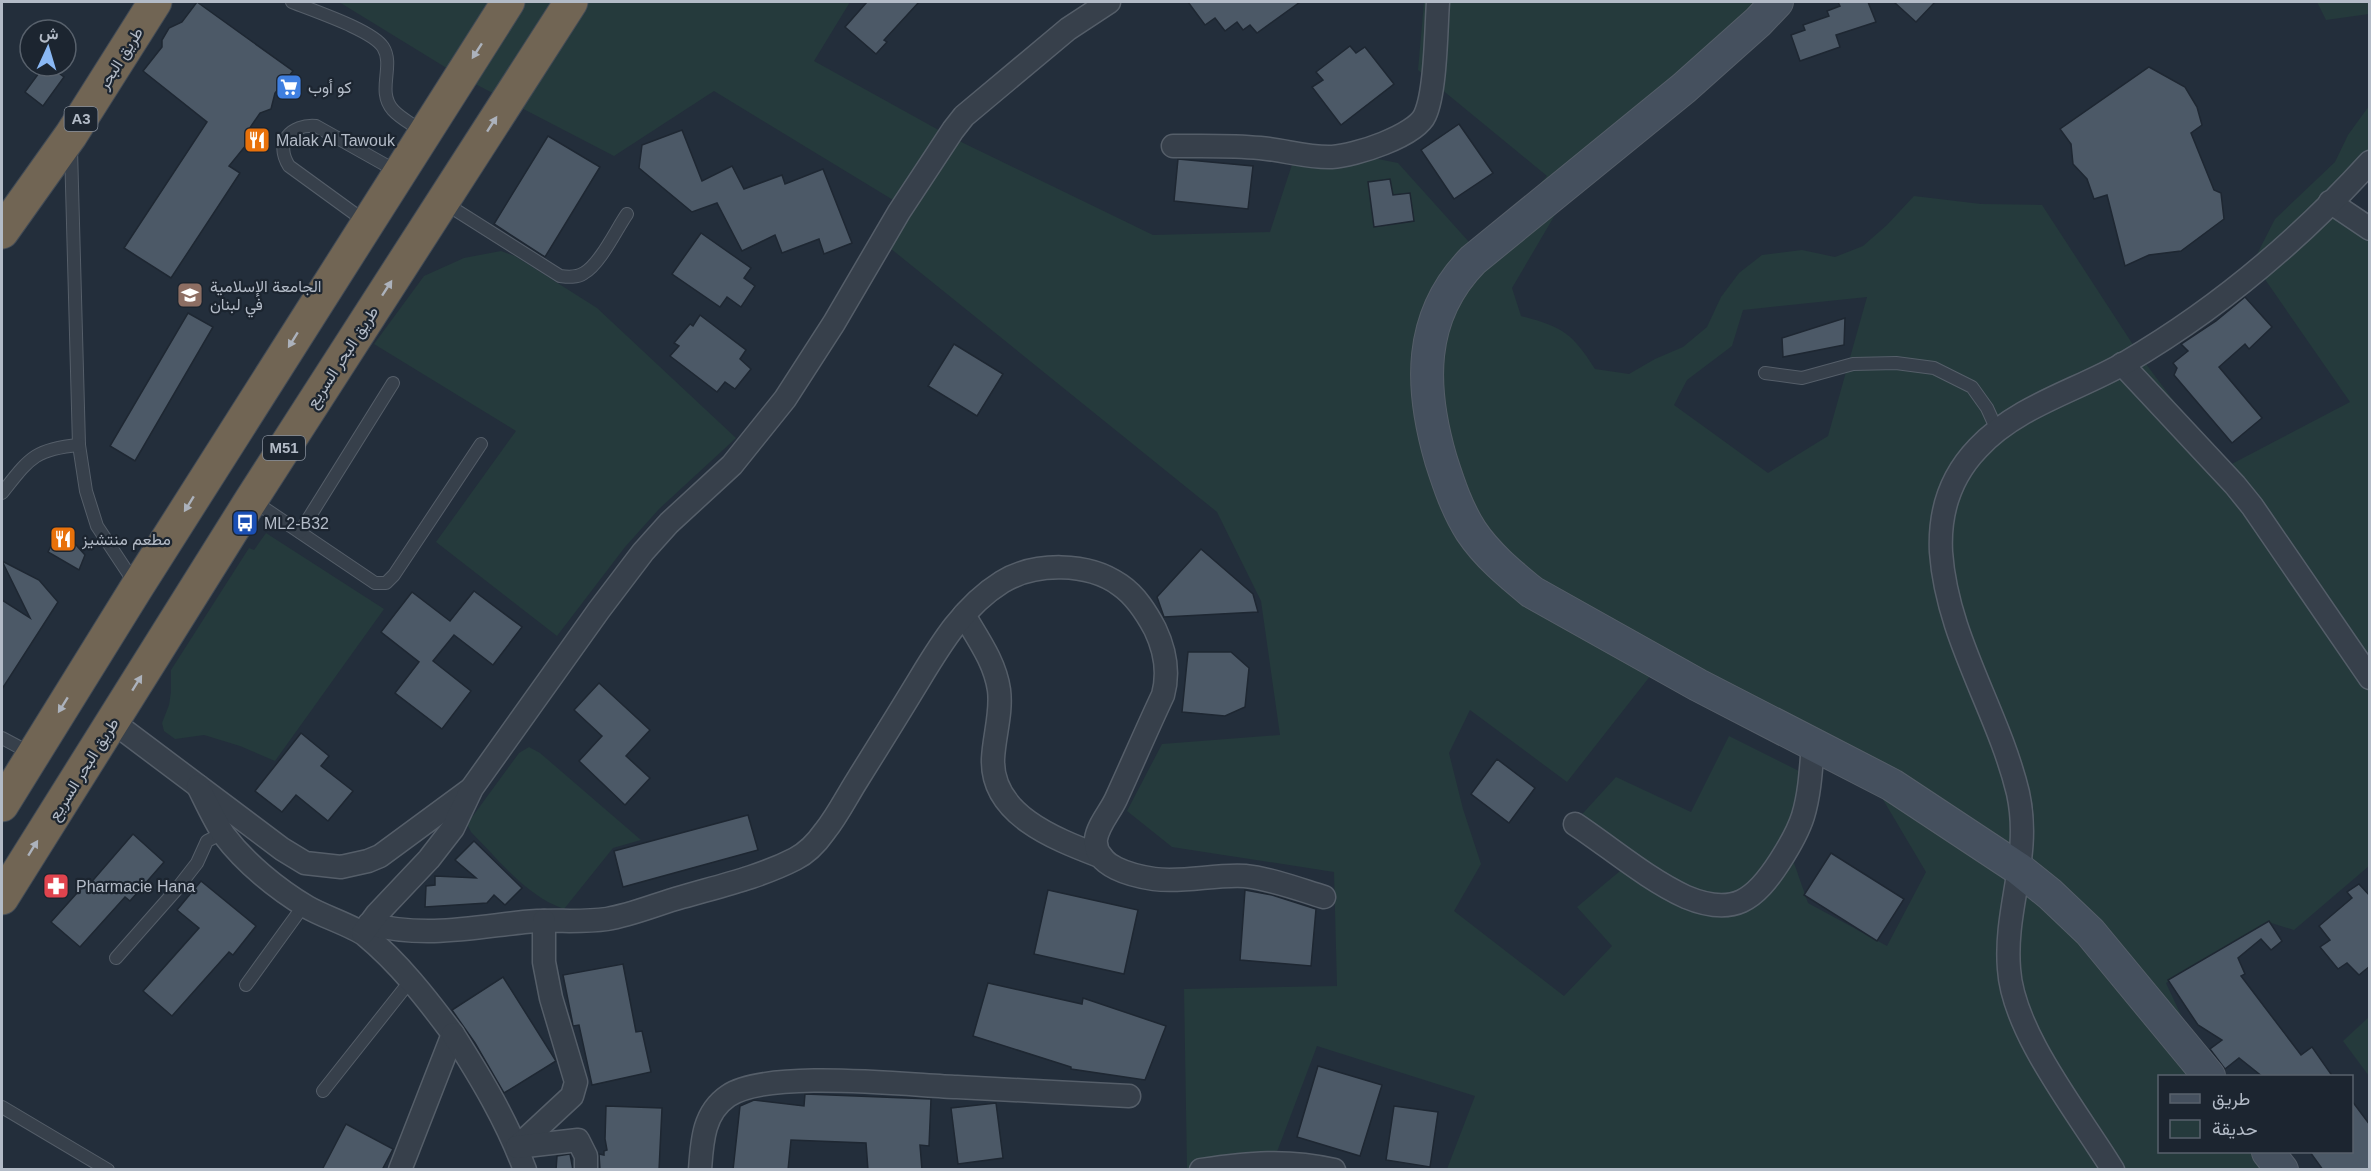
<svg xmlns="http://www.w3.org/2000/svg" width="2371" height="1171" font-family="Helvetica,Vazirmatn,sans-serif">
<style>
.green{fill:#253a3c;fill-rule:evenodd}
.building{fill:#4c5967;stroke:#1e2732;stroke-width:1.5}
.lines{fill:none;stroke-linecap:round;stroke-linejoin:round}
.lane-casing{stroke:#555e69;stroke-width:14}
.street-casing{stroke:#555e69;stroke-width:25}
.secondary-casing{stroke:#555e69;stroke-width:34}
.highway-casing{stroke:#424b56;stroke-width:35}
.lane{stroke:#37404b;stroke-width:12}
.street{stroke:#37404b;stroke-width:22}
.secondary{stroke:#45505e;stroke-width:32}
.highway{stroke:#716554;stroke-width:33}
.oneway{fill:#acb2bc}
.labels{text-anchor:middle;stroke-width:4.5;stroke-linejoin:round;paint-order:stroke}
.shield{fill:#1c2530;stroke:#868e9a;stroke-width:1.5}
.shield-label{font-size:15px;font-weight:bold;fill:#b3bbc7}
.street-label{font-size:16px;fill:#b3bbc7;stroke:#1c2530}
.poi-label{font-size:16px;fill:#b3bbc7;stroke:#1c2530;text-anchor:start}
</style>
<rect width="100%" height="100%" fill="#232e3b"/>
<g class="green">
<path d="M339,2H850L814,61L953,138L1153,235L1270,232L1299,143L1398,163L1478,252L1547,176L1418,70L1424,2H1779L1559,208L1512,288L1521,316C1563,327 1572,333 1595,369L1629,374L1655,359L1683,347L1707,327L1721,297L1739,273L1762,255L1802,250L1835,257L1863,246L1887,225L1914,196L1981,204L2042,205L2143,360L2224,468L2350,402L2253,262L2275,219L2335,162L2348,135L2369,106V168L2346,199L2370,228L2369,866L2294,930L2268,922L2166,983L2200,1056L2216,1076H2160V1152H2274L2287,1169H1447L1475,1096L1317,1046L1272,1165L1236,1170L1187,1169L1184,989L1337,986L1334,872L1172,847L1127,811L1162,744L1280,735L1261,601L1217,512L885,244L898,203L714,91L614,156L458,75ZM1867,297L1828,436L1768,473L1674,405L1687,380L1732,346L1743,310ZM1651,675L1869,776L1926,872L1887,946L1808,903L1787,843L1819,781L1729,736L1691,812L1616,777L1575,822L1626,866L1577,907L1612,946L1564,996L1454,911L1481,864L1463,809L1449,753L1470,710L1567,782Z"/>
<path d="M2317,2H2369V14L2326,20Z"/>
<path d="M501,251L515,256L597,308L736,438L659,509L625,547L557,636L436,542L516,431L374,344L424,276L464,258Z"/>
<path d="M266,533L384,609L275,761L240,746L204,735L175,739L164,731L162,723L169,705L171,692V670L249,548L254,550Z"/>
<path d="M529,747L540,753L641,840L613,848L564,909C526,896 499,860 471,832L467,824L519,753Z"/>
<path d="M2369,1017V1076L2343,1041Z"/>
</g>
<g class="building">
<path d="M197,2L293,71L275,93L271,109L260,113L245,135L251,139L229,166L240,173L171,278L124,248L207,122L143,71L162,47V40L169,28L182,22Z"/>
<path d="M867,2H919L884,40L887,42L876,54L845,27Z"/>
<path d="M1188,2H1300L1257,33L1250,25L1243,30L1237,22L1225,31L1215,18L1205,25Z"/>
<path d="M1838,2H1868L1876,22L1836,35L1840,47L1800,61L1791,35L1805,30L1803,25L1829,16L1827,11L1840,6Z"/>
<path d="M1894,2H1935L1916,22Z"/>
<path d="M1350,46L1356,53L1365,47L1394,84L1341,125L1312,87L1323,80L1316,72Z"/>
<path d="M44,66H49L64,77L43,106L25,92Z"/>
<path d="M2149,67L2185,87L2197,107L2202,125L2191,133L2214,190L2221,193L2224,219L2181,251L2149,255L2125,266L2107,195L2094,199L2087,179L2073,164L2071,144L2060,129Z"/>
<path d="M1459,124L1493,173L1454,199L1421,150Z"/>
<path d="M682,130L702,181L732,166L744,189L782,175L785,184L823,169L852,243L824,254L819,239L782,253L775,235L742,251L717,203L692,212L639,168L642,145Z"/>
<path d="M548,136L600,167L545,257L494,224Z"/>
<path d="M1178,159L1253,166L1248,209L1174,201Z"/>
<path d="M1390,179L1393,195L1410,193L1414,221L1374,227L1368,182Z"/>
<path d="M701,233L751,268L744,278L755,286L741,307L727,297L720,307L672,274Z"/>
<path d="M2245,297L2272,327L2249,349L2245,344L2219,367L2262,418L2232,443L2174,375L2177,368L2173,363L2188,351L2181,344L2216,321Z"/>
<path d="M188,313L213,327L135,461L110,446Z"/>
<path d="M700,315L746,350L740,359L751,369L735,389L725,382L717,392L670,356L679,346L674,343L690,324L693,326Z"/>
<path d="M1845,318L1844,345L1783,357L1782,338Z"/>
<path d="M954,344L1003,374L977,416L928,386Z"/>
<path d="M60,527L85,555L79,570L48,552Z"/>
<path d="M1201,549L1253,594L1258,612L1164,617L1157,597Z"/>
<path d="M2,561L39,580L58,602L2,689V600L30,618Z"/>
<path d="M474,591L522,627L493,665L454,635L433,661L471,691L442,729L395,693L419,662L381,632L412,592L450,621Z"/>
<path d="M1188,652H1231L1249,668L1245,707L1225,716L1182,712Z"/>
<path d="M599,683L650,730L626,756L650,778L625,805L579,761L602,736L574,710Z"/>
<path d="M301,733L329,756L321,766L353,791L328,821L296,795L282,812L255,791Z"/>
<path d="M1497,759L1535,788L1509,823L1471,794Z"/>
<path d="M748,815L758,850L623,887L614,851Z"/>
<path d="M133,834L164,862L130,901L125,897L80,947L51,922L86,883L88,886Z"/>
<path d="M474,841L522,888L505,905L494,895L487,903L425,907L426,886L435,885V876L476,878L455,860Z"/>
<path d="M1831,853L1904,899L1877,941L1804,895Z"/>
<path d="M201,881L256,926L233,955L229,952L172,1016L143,991L199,928L177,910Z"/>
<path d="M2359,884L2370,896V966L2359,975L2347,963L2338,969L2320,947L2330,940L2319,926L2352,898L2347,892Z"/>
<path d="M1048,890L1138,910L1124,974L1034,954Z"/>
<path d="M1245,890L1272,895L1316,909L1311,966L1240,960Z"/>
<path d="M2269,921L2282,941L2271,950L2261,939L2238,958L2245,974L2241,976L2301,1055L2312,1047L2333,1077H2263L2239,1058L2225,1069L2210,1049L2222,1040L2198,1025L2168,980Z"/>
<path d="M623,964L636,1032L642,1031L651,1072L592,1085L579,1025L573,1026L572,1020L563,975Z"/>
<path d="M503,977L556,1061L504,1093L475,1043L452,1010Z"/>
<path d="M988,983L1082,1004L1083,998L1166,1026L1145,1080L1071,1069V1067L973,1036Z"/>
<path d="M1318,1066L1382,1085L1360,1156L1297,1137Z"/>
<path d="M805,1094L931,1099L929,1146L920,1145L922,1170H868L866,1143L791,1140L788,1170H733L740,1106L754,1100L804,1106Z"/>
<path d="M2352,1101L2370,1125V1170H2323L2310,1152H2352Z"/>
<path d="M996,1103L1003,1158L958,1164L951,1108Z"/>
<path d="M606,1106L662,1108L659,1170H600L599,1154L604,1155V1151L607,1150L605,1139Z"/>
<path d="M1394,1106L1438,1112L1430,1167L1386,1160Z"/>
<path d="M346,1124L393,1149L382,1170H322Z"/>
<path d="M570,1154L573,1170H556L557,1156Z"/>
</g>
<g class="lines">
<defs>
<g id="lane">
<path d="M292,2C314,11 372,30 383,47C395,66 376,91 393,110C401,119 414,125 423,132"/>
<path d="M71,149L79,445L86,491L97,526L136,585"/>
<path d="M443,202L560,276C568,277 577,278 584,273C600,264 616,230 627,214"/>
<path d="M366,222L289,166C274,142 291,124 316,126L398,172"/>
<path d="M1765,373L1802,378L1853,364L1896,363L1934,368L1972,387L1987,408L1997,430"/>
<path d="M2,493C29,459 34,449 79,445"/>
<path d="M252,500L375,583H386L394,575L481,444"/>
<path d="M300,532L393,383"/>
<path d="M2,738L32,754"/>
<path d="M116,958L176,890L197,863L207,841L223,833"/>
<path d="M246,985L304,905"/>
<path d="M323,1091L411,980"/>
<path d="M2,1107L108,1170"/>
</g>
<g id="street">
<path d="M1173,146C1202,146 1231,145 1260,148C1284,150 1308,158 1332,157C1354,156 1416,136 1425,115C1436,91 1436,29 1438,2"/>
<path d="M2330,202L2370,229"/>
<path d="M2122,364L2235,485L2252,506L2370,678"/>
<path d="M964,615C978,639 995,662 999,690C1002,713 994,736 993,759C991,816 1058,840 1102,857"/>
<path d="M113,722L282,849L305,863L341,867L368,861L380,856L471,789"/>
<path d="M198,786C206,802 214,820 224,835C245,863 277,889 307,907C322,916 353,926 365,935C399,963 427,999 453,1034L400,1170"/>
<path d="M1575,824C1611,848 1647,879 1686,897C1734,917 1755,900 1780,861C1789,847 1798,832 1803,816C1810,793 1811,768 1813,744"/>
<path d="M369,924C424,938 470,928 524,922C552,919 579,923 607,919C632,915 657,904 682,897C720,886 760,877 795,859C807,853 818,841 825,831C837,816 846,798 856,782C876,750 896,718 916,685C939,647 962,607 1002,582C1035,562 1088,562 1120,585C1136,596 1146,612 1155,629C1165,650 1169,673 1163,695C1147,729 1132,764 1116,799C1110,812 1098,825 1096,839C1093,867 1134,876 1154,879C1184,883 1215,874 1245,876C1272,879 1298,889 1324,897"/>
<path d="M363,933L377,914L429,859L453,828L472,788L599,610L643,552L669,523L732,465L785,399L834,323L899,212L953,130L964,116L1068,29L1109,2"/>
<path d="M453,1034C481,1078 507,1121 525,1170"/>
<path d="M517,1147L572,1096L576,1082L551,998L544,962V921"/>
<path d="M517,1147L578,1140L586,1156V1170"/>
<path d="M700,1170C702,1142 703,1113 728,1096C767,1069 907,1085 957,1087C1014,1090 1072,1093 1129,1096"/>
<path d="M1201,1170C1248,1163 1287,1159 1334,1170"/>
<path d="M2113,1170C2079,1114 2013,1033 2009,969C2004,907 2032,857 2018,793C1998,710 1947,638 1941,552C1939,512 1950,477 1978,448C2017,406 2076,391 2125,363C2216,310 2299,240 2370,162"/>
</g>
<g id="secondary">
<path d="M1777,2L1758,22L1684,88L1473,260C1417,317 1420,388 1441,460C1449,485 1457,509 1471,531C1487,555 1510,574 1532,592L1698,685L1892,785L2019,869L2050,894L2090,932L2209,1076"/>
<path d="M2268,1152L2282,1170"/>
</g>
<g id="highway">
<path d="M2,232L71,135L155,2"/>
<path d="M2,805L137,587L508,2"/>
<path d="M2,898L251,500L571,2"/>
</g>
</defs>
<use href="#lane" class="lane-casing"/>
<use href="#street" class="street-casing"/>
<use href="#secondary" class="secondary-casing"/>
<use href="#highway" class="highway-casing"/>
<use href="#lane" class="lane"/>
<use href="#street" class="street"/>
<use href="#secondary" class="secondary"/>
<use href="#highway" class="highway"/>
</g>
<defs><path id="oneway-solid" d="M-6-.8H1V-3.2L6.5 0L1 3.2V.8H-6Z" transform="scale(1.5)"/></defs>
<g class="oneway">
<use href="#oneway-solid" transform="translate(477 51) rotate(123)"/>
<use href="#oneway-solid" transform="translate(492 124) rotate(-57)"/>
<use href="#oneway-solid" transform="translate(387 288) rotate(-57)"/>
<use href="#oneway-solid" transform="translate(293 340) rotate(122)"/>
<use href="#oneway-solid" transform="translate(189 504) rotate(122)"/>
<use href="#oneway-solid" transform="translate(137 683) rotate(-58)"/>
<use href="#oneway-solid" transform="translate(63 705) rotate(122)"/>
<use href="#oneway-solid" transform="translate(33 848) rotate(-58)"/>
</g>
<defs>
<symbol id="supermarket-square" viewBox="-11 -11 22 22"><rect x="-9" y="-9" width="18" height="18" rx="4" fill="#3f7fe0" stroke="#1c2530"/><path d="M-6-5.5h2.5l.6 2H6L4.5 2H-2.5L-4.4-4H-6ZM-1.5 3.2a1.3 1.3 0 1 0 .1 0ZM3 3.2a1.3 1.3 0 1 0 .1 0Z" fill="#fff"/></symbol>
<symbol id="restaurant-square" viewBox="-11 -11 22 22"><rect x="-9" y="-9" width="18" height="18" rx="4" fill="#e8710a" stroke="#1c2530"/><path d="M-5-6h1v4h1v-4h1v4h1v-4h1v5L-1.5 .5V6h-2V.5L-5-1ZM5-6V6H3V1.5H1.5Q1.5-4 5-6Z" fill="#fff"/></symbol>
<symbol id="university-square" viewBox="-11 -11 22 22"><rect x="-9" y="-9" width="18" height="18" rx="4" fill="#8d6e63" stroke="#1c2530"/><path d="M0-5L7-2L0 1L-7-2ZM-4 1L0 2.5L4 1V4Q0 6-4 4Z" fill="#fff"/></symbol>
<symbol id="bus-square" viewBox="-11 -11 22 22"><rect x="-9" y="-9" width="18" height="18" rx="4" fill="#1a4fb4" stroke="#1c2530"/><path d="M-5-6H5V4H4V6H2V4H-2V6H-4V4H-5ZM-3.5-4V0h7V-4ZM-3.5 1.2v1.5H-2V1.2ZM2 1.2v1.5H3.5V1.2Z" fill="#fff"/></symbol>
<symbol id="pharmacy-square" viewBox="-11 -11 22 22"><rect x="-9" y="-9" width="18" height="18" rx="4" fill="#e0444e" stroke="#1c2530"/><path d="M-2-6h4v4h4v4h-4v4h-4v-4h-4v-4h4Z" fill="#fff"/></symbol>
</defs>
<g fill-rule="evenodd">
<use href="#supermarket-square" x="274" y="72" width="30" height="30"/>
<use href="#restaurant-square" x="242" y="125" width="30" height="30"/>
<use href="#university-square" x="175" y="280" width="30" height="30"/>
<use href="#bus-square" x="230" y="508" width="30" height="30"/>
<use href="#restaurant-square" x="48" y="524" width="30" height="30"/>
<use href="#pharmacy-square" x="41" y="871" width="30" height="30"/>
</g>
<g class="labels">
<g class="shield">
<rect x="64.5" y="107" width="33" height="24" rx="4.5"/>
<rect x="263" y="436" width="42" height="24" rx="4.5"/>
</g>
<g class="shield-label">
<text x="81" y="124">A3</text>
<text x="284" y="453">M51</text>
</g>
<g class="street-label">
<text transform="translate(120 58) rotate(-58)" y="6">طريق البحر</text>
<text transform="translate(342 357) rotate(-57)" y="6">طريق البحر السريع</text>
<text transform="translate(83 769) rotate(-58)" y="6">طريق البحر السريع</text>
</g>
<g class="poi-label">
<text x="308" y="93">كو أوب</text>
<text x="276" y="146">Malak Al Tawouk</text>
<text x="210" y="292">الجامعة الإسلامية<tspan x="210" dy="18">في لبنان</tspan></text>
<text x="264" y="529">ML2-B32</text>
<text x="82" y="545">مطعم منتشيز</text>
<text x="76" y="892">Pharmacie Hana</text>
</g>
</g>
<rect width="2371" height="1171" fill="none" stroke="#b3bbc7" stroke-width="6"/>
<rect x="2158" y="1075" width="195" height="78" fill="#1c2530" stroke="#58616c" stroke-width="1.5"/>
<rect x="2170" y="1094" width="30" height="9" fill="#45505e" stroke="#58616c" stroke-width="1.5"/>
<text x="2212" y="1105" font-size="18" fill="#b3bbc7">طريق</text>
<rect x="2170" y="1120" width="30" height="18" fill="#253a3c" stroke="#58616c" stroke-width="1.5"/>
<text x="2212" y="1135" font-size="18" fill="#b3bbc7">حديقة</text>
<g transform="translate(48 48) rotate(4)"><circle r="28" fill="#1c2530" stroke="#58616c" stroke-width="1.5"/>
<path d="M0-4.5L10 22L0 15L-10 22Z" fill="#8ab8f4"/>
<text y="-9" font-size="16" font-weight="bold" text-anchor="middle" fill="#b3bbc7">ش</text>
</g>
</svg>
